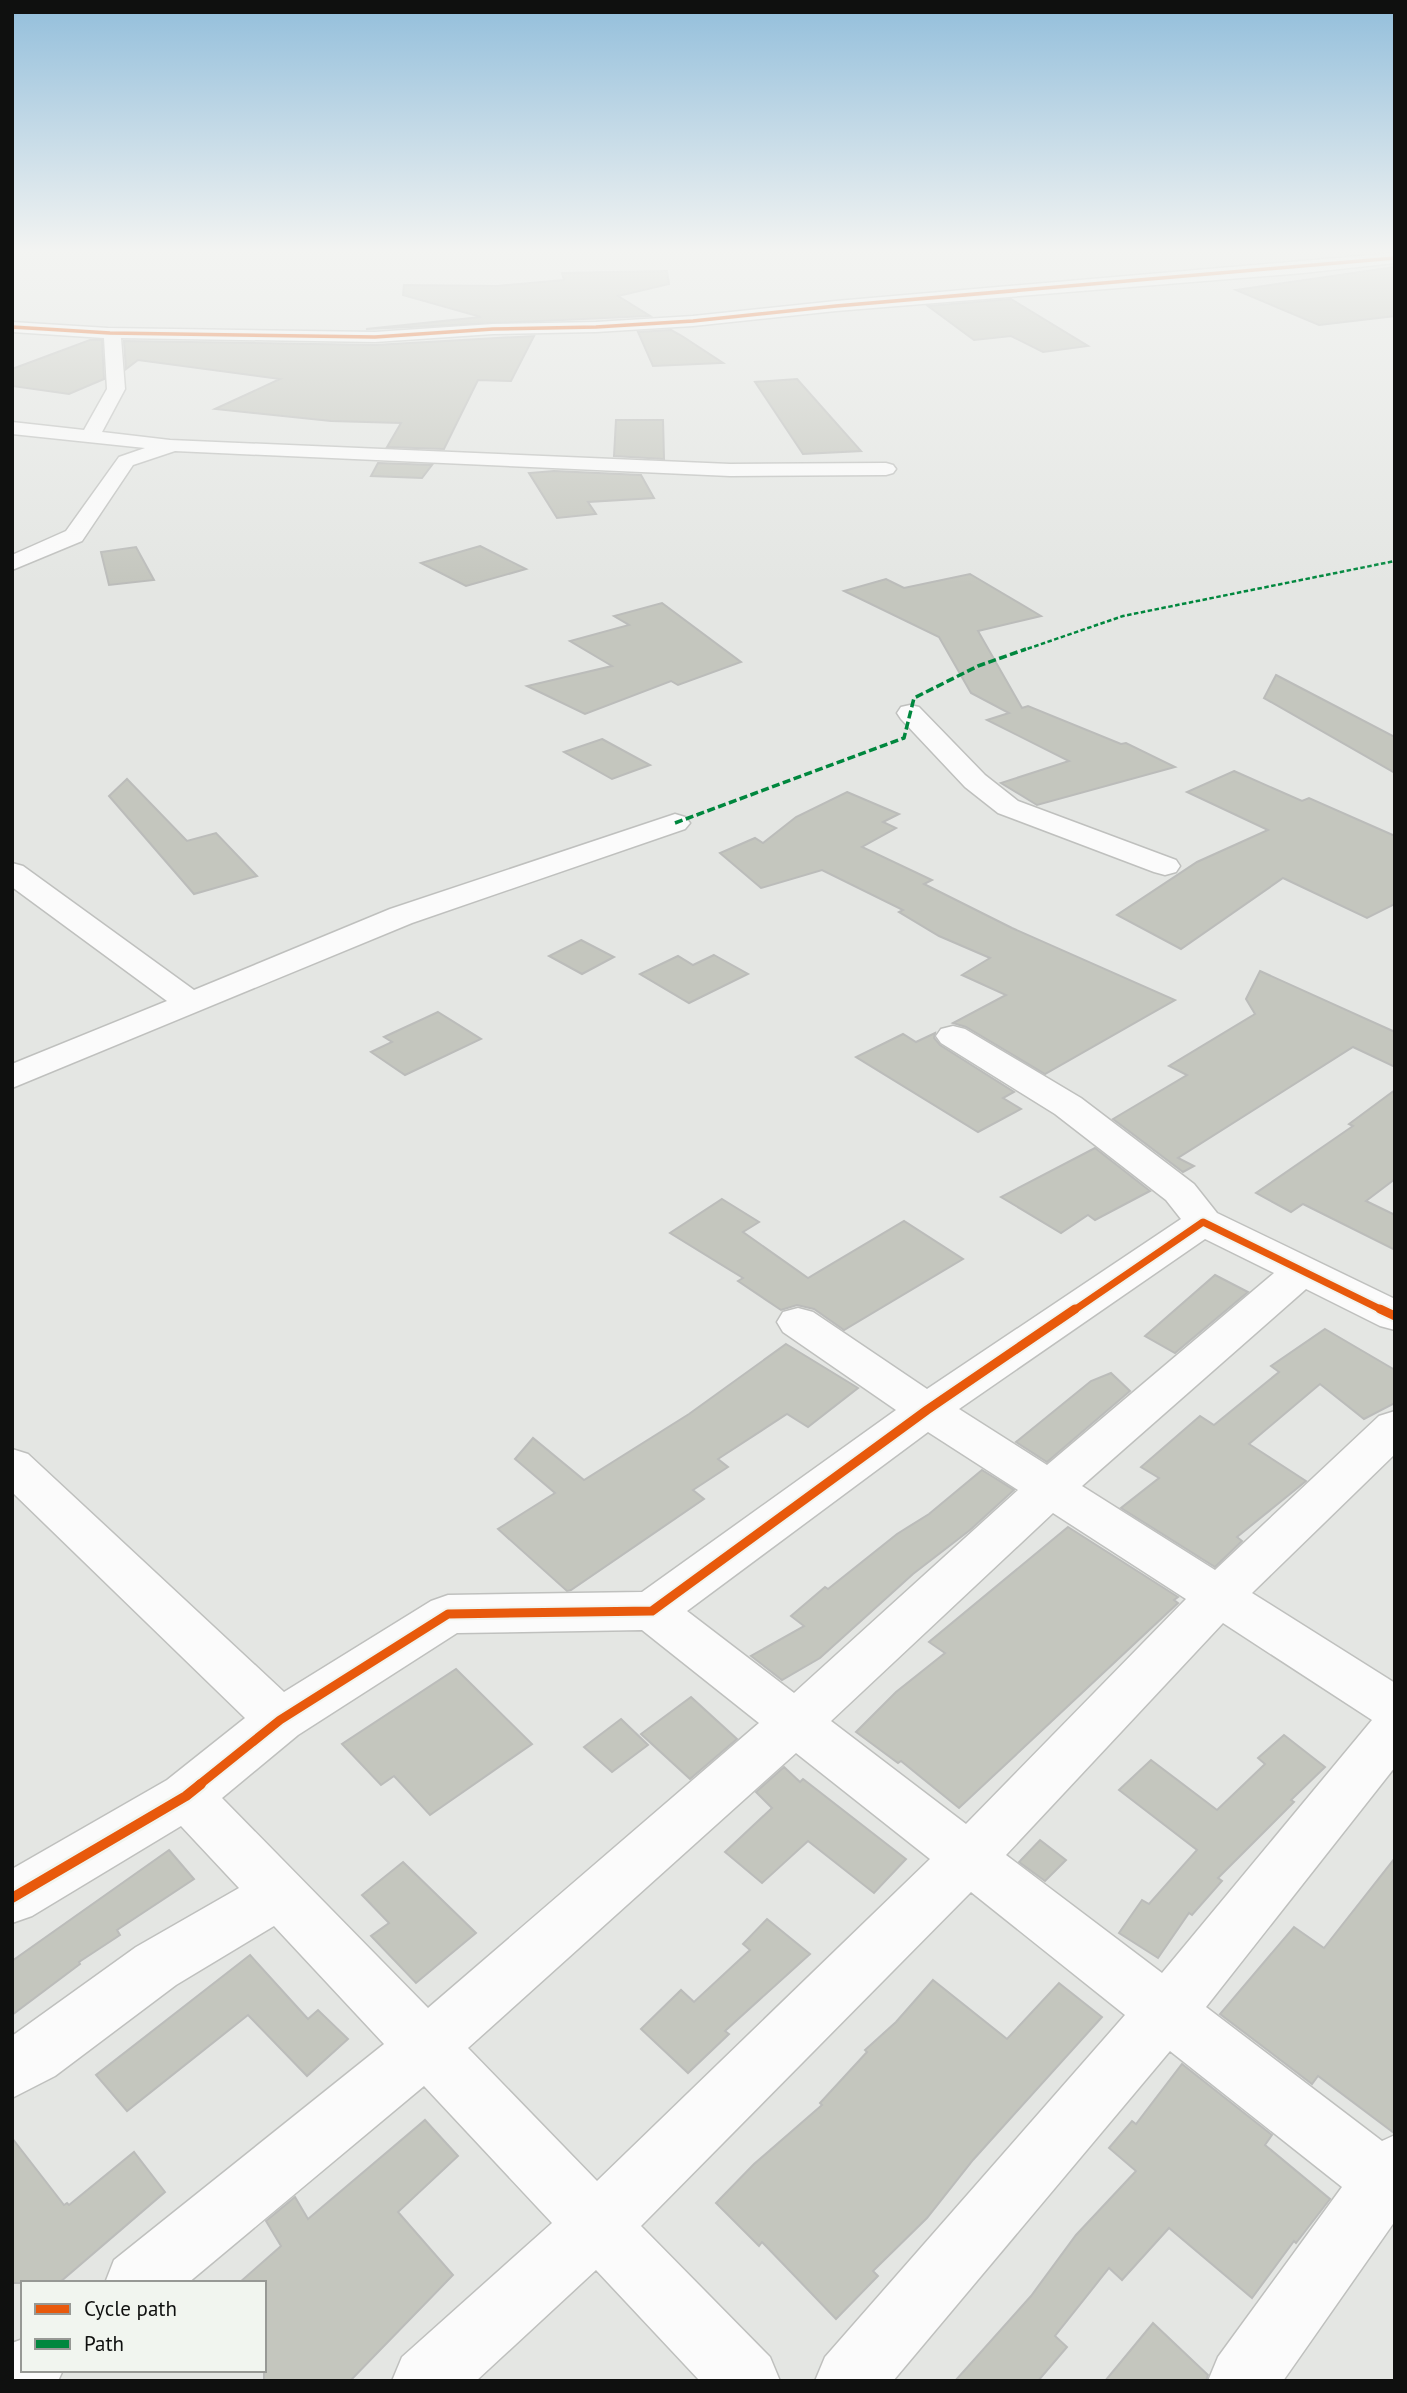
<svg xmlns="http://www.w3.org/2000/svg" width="1407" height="2393" font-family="'PT Sans',sans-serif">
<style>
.building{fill:#c4c6be;stroke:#bbbcba;stroke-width:2}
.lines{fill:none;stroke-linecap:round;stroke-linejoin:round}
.minor-casing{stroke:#bfc0be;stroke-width:3}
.minor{fill:#fbfbfb;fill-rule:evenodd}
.quiet-far1{stroke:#00873e;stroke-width:2.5;stroke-dasharray:4.5 2.5;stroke-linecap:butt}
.quiet{stroke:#00873e;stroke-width:3.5;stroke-dasharray:8 3.5;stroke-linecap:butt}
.cycleway-far3-casing{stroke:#f1f5ef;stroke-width:5}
.cycleway-far2-casing{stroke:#f1f5ef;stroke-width:11}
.cycleway-far1-casing{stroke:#f1f5ef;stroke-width:13}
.cycleway-casing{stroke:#f1f5ef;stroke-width:15}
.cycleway-far3{stroke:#e8590c;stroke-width:3.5}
.cycleway-far2{stroke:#e8590c;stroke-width:7}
.cycleway-far1{stroke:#e8590c;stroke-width:9}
.cycleway{stroke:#e8590c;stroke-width:10}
</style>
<rect width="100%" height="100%" fill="#e4e6e3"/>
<g class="building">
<path d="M1395,267V316L1319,325L1236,290Z"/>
<path d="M667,271L669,284L618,296L650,316L366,329L481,317L403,295L404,285L497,286L564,280L562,273Z"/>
<path d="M1011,299L1088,346L1043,352L1011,336L974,340L928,306Z"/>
<path d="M671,330L682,336L723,363L653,366L638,332Z"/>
<path d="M534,336L511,381L478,380L444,449L387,447L401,423L331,421L215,409L280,379L138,360L126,369L124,341L375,345Z"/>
<path d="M90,340H102L104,379L69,394L12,386V369Z"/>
<path d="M797,379L861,451L803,454L755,382Z"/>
<path d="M616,420H663L664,459L614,456Z"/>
<path d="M378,463L432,465L422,478L371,476Z"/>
<path d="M554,471L641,475L654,498L588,502L596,514L557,518L529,473Z"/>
<path d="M480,546L526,569L466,586L421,563Z"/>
<path d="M136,547L154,580L109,585L101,552Z"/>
<path d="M970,574L1041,616L978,631L1022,708L1028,706L1121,744L1126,743L1175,767L1037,805L1001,783L1069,761L987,720L1009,713L971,693L939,637L844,591L886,579L904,588Z"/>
<path d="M662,603L741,662L678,685L671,681L585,714L527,686L612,666L570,641L629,625L614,616Z"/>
<path d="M1276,675L1395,737V773L1264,698Z"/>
<path d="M602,739L650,765L612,779L564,752Z"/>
<path d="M1234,771L1302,801L1309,798L1395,836V904L1367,918L1283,878L1181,949L1117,915L1197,862L1268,830L1187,792Z"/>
<path d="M127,779L187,841L216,833L257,876L194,894L109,796Z"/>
<path d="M847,792L899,814L883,822L896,828L862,847L932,880L924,884L1012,928L1175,1000L1045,1074L966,1027L953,1023L1006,995L962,975L990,958L939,936L899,912L903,910L822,870L761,888L720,853L755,838L763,843L796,817Z"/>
<path d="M581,940L614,957L582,974L549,956Z"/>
<path d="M714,955L748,974L689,1003L640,974L678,956L693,965Z"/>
<path d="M1260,971L1395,1032V1067L1353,1047L1178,1158L1194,1166L1183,1172L1113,1119L1187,1075L1169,1066L1255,1014L1246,999Z"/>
<path d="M438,1012L481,1039L405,1075L371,1052L392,1042L384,1037Z"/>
<path d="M935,1033L934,1038L940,1045L1014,1092L1003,1098L1021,1109L978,1132L856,1057L903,1034L916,1042Z"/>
<path d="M1395,1090V1179L1366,1201L1395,1215V1250L1303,1204L1291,1212L1256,1193L1353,1126L1349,1124Z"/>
<path d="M1095,1148L1150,1191L1095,1220L1088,1215L1061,1233L1001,1197Z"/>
<path d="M722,1199L759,1222L743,1232L808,1278L904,1221L963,1259L844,1330L814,1309L797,1305L781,1310L738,1281L743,1278L670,1233Z"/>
<path d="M1215,1275L1248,1292L1175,1353L1145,1336Z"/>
<path d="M1325,1329L1395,1370V1403L1364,1419L1320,1384L1249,1444L1306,1481L1237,1537L1242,1541L1215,1567L1121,1508L1159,1478L1141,1467L1200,1416L1214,1425L1279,1372L1271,1366Z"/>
<path d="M786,1344L858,1388L808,1427L787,1414L718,1459L728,1467L693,1490L704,1499L571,1590L567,1591L498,1529L555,1493L515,1459L533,1438L584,1480L689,1414Z"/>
<path d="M1111,1373L1130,1391L1047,1462L1016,1442L1091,1381Z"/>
<path d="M982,1470L1014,1490L970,1530L913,1574L820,1658L782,1680L751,1656L804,1626L791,1616L825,1587L828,1589L897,1534L929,1514Z"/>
<path d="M1068,1527L1178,1597L1174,1600L1178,1603L959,1808L901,1761L898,1763L856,1732L896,1692L945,1653L929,1642Z"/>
<path d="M456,1669L532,1744L430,1815L394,1776L381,1785L342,1744Z"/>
<path d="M691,1697L737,1739L690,1779L641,1734Z"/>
<path d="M621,1719L648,1745L612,1772L584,1747Z"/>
<path d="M1284,1735L1325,1767L1291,1800L1294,1802L1218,1878L1222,1881L1192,1915L1189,1913L1158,1958L1119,1933L1142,1900L1149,1904L1197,1850L1119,1790L1151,1760L1217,1810L1265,1764L1258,1758Z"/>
<path d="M784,1767L800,1782L803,1779L906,1859L874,1893L808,1841L762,1883L725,1852L772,1808L756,1792Z"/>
<path d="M1040,1840L1066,1860L1045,1881L1019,1862Z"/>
<path d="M169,1850L194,1879L117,1930L120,1935L79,1962L80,1964L12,2015V1961Z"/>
<path d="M1395,1858V2133H1394L1318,2076L1312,2084L1220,2014L1294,1927L1324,1948Z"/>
<path d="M403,1862L476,1933L416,1983L371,1936L389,1923L362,1895Z"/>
<path d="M767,1919L810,1954L725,2031L729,2034L688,2073L641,2029L681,1990L694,2002L750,1950L743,1944Z"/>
<path d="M250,1955L308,2019L318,2010L348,2039L307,2076L248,2015L127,2111L96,2075Z"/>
<path d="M933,1980L1007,2039L1059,1983L1102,2017L973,2160L927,2218L873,2271L878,2276L836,2319L762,2242L759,2246L716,2203L754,2164L822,2105L820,2103L867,2052L865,2050L896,2022Z"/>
<path d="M1182,2064L1272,2135L1265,2145L1330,2199L1296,2243L1294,2241L1252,2298L1169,2228L1122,2280L1109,2268L1055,2336L1067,2347L1038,2381H955L1031,2296L1076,2235L1136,2171L1109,2148L1132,2121L1136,2124Z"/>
<path d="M425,2120L458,2156L398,2212L453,2275L350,2381H264V2283H239L281,2246L266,2221L295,2197L308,2219Z"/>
<path d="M12,2138L64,2205L67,2203L69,2205L134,2152L165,2192L59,2283H12Z"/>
<path d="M1153,2323L1208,2375L1206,2381H1105Z"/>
</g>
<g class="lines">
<defs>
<g id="minor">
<path d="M1395,253V263L1303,273L836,311L693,326L596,332L493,334L375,342L121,338L125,389L102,432L170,440L730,464L886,463L893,465L896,469L893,473L886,475L730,476L175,451L133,465L82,541L12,570V555L66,531L119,457L145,448L12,434V422L84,430L107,389L104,338L12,332V322L108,328L375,332L493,324L596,322L693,316L836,301Z"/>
<path d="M910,705L919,707L985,775L1018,801L1176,860L1180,866L1176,872L1165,875L1154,872L998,813L965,787L901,719L897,713L901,707Z"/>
<path d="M675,814L685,817L690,823L685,829L412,923L12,1088V1064L167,1001L12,887V863L23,866L194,990L390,909Z"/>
<path d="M953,1026L965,1029L1081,1098L1194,1184L1217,1213L1395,1299V1330L1380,1326L1306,1289L1082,1486L1215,1570L1379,1416L1395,1411V1454L1252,1593L1395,1683V1767L1206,2007L1382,2141L1395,2135V2221L1283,2381H1208L1218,2357L1342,2187L1170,2051L893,2381H815L825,2357L1125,2015L971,1892L641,2226L770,2357L780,2381H700L596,2270L476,2381H392L402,2357L552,2223L424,2086L188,2283H105L114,2260L384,2044L274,1926L176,1985L55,2076L12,2098V2036L136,1947L239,1888L181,1826L32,1916L12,1923V1869L167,1780L245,1718L12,1492V1449L28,1454L284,1692L431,1601L448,1595L642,1592L896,1410L783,1332L777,1322L783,1312L798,1308L813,1312L927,1389L1181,1219L1166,1200L1055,1114L941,1043L936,1036L941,1029ZM1205,1239L1274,1273L1047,1465L959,1409ZM928,1432L1018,1490L794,1693L687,1611ZM1053,1513L1186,1599L966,1824L831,1721ZM1223,1623L1372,1720L1162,1973L1006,1855ZM642,1630L759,1723L428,2008L222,1798L298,1735L457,1633ZM796,1753L930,1859L597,2181L468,2048Z"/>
<path d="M23,2339V2370H63L58,2381H12V2343Z"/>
</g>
</defs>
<use href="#minor" class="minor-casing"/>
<use href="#minor" class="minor"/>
<path class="quiet-far1" d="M1021,651L1123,616L1395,561"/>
<path class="quiet" d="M675,823L904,738L914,698L978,666L1026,649"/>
<defs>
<path id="cycleway-far3" d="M12,327L110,333L375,337L493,329L596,327L693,321L836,306L1395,258"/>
<path id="cycleway-far2" d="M1073,1311L1203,1222L1384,1311"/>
<g id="cycleway-far1">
<path d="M1380,1309L1395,1316"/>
<path d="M199,1785L280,1720L448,1614L652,1611L927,1410L1075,1309"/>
</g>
<path id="cycleway" d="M12,1898L186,1796L201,1784"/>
</defs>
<use href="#cycleway-far3" class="cycleway-far3-casing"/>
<use href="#cycleway-far2" class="cycleway-far2-casing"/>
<use href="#cycleway-far1" class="cycleway-far1-casing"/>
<use href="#cycleway" class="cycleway-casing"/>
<use href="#cycleway-far3" class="cycleway-far3"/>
<use href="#cycleway-far2" class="cycleway-far2"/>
<use href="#cycleway-far1" class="cycleway-far1"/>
<use href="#cycleway" class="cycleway"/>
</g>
<linearGradient id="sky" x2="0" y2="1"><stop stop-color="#92bedb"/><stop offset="0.43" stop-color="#f3f4f2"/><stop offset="1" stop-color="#f3f4f2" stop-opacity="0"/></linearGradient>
<rect width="1407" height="584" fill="url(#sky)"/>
<rect width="1407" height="2393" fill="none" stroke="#0f100f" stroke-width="28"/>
<rect x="21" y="2281" width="245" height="91" fill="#f1f5ef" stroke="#979995" stroke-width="2"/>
<rect x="35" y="2304" width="35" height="10" fill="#e8590c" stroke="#979995" stroke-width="2"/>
<text x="84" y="2316" font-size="21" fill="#0f100f">Cycle path</text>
<rect x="35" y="2339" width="35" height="10" fill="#00873e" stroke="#979995" stroke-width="2"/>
<text x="84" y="2351" font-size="21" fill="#0f100f">Path</text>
</svg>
